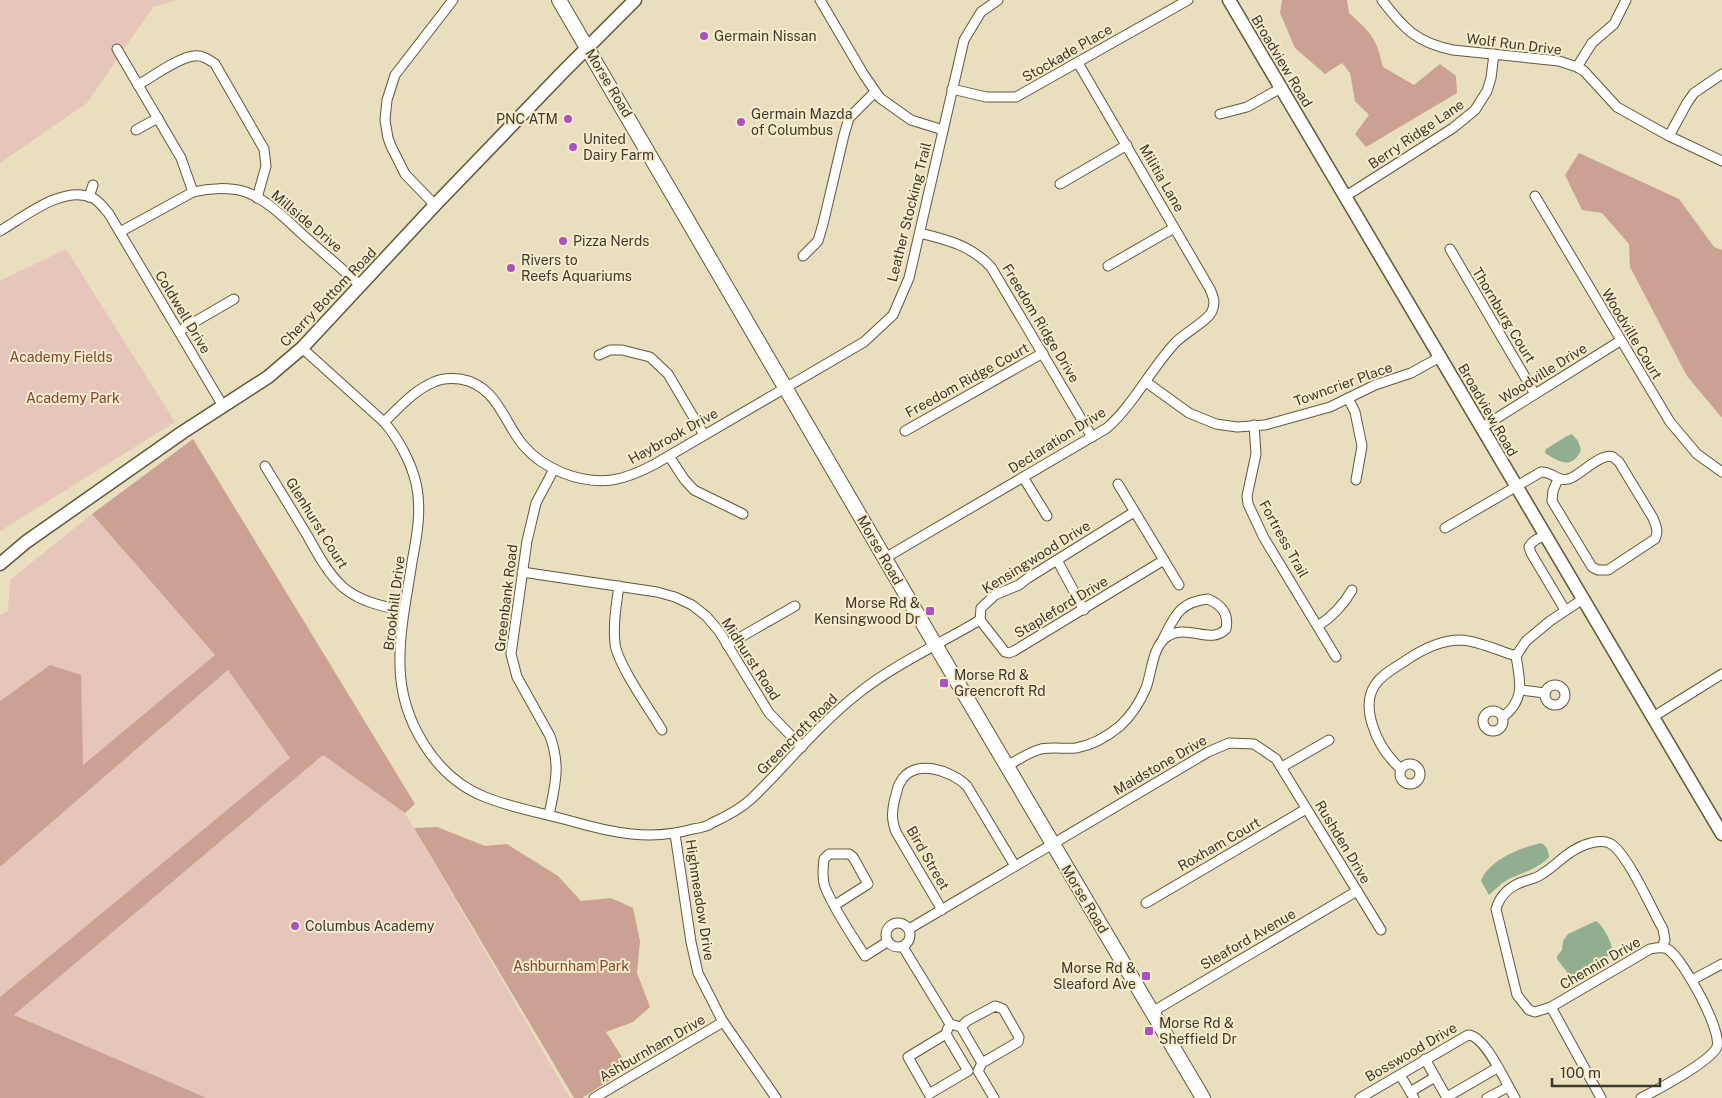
<svg xmlns="http://www.w3.org/2000/svg" width="1722" height="1098" font-family="'Public Sans',sans-serif">
<style>
.green{fill:#e6c6bb}
.forest{fill:#cba193}
.water{fill:#92ae90}
.lines{fill:none;stroke-linecap:round;stroke-linejoin:round}
.street-casing{stroke:#61573b;stroke-width:11}
.secondary-casing{stroke:#61573b;stroke-width:15}
.primary-casing{stroke:#61573b;stroke-width:16}
.street{stroke:#fff;stroke-width:9}
.secondary{stroke:#fff;stroke-width:12}
.primary{stroke:#fff;stroke-width:14}
.poi-dot{fill:#ac52be;stroke:#f6ebcb;stroke-width:2}
.labels{text-anchor:middle;stroke-width:4;stroke-linejoin:round;paint-order:stroke}
.poi-label{font-size:14px;fill:#3d382c;stroke:#f6ebcb;text-anchor:start}
.street-label{font-size:14px;fill:#3d382c;stroke:#f6ebcb}
.park-label{font-size:14px;fill:#7d4532;stroke:#f6ebcb}
</style>
<rect width="100%" height="100%" fill="#e9debe"/>
<g class="green">
<path d="M0,0H177L153,7L87,103L0,163Z"/>
<path d="M66,249L175,422L0,531V281Z"/>
<path d="M92,514L215,655L83,765L50,665L0,701V615L8,611L10,580Z"/>
<path d="M228,670L290,758L0,997V867Z"/>
<path d="M323,755L405,813L453,896L458,898L456,901L570,1098H207L14,1015Z"/>
</g>
<g class="forest">
<path d="M1282,0H1347L1349,13C1371,33 1376,37 1383,67L1414,85L1440,64L1456,76L1457,93L1366,147L1355,134L1369,115L1355,101L1350,73L1342,63L1325,74L1295,48L1280,13Z"/>
<path d="M1579,153L1679,199L1714,247L1722,250V418L1687,376L1630,267L1629,244L1602,213L1582,210L1565,175Z"/>
<path d="M193,439L415,804L405,813L323,755L14,1015L207,1098H0V997L290,758L228,670L0,867V701L50,665L81,675L83,765L215,655L92,514Z"/>
<path d="M437,827L485,846L507,844L558,876L581,901L611,898L633,908L640,941L637,973L650,1007L633,1022L606,1032L629,1068L582,1098H574L414,828Z"/>
</g>
<g class="water">
<path d="M1572,434L1578,441L1581,450C1572,470 1559,462 1545,453L1546,449L1567,436Z"/>
<path d="M1541,843C1547,846 1548,850 1549,857C1538,869 1521,873 1507,880C1500,884 1495,890 1489,895L1481,881C1489,860 1520,848 1541,843Z"/>
<path d="M1596,921C1604,926 1614,946 1613,956C1596,956 1599,959 1588,969C1584,973 1578,975 1573,978L1570,976L1557,959V956L1562,950L1563,941L1568,934Z"/>
</g>
<g class="lines">
<defs>
<g id="street">
<path d="M820,0L864,75L880,98L911,120L943,130"/>
<path d="M1382,0C1403,28 1417,43 1453,50L1559,61L1577,67L1584,71L1617,107L1669,136L1722,161"/>
<path d="M117,49L181,158L193,192"/>
<path d="M1577,67L1592,43L1614,24L1626,0"/>
<path d="M138,85C152,77 179,57 194,56C202,55 208,59 215,64L264,149L266,166L257,198"/>
<path d="M952,89L986,97H1016L1188,0"/>
<path d="M1220,114L1247,107L1281,88"/>
<path d="M136,130L158,118"/>
<path d="M1669,136L1687,103L1694,93L1722,74"/>
<path d="M1060,184L1127,145"/>
<path d="M1346,196L1453,128L1475,110L1487,91L1491,78L1494,54"/>
<path d="M1535,196L1670,422L1697,454L1722,472"/>
<path d="M89,197L93,185"/>
<path d="M435,205L405,174L391,146L388,138L385,120L387,100L395,75L453,0"/>
<path d="M0,231C24,217 64,184 93,198C99,201 105,209 109,214L223,406"/>
<path d="M120,232L193,192C209,188 230,187 246,192C267,200 286,219 302,234C321,251 341,268 360,285"/>
<path d="M920,233C948,240 970,245 991,267L1092,437"/>
<path d="M1450,249L1535,394"/>
<path d="M803,256L818,241L823,224L844,135L849,118L875,92"/>
<path d="M1108,266L1174,228"/>
<path d="M179,331L234,299"/>
<path d="M302,348L384,422C398,438 411,462 416,483C422,509 417,536 412,562C407,596 399,631 400,666C401,719 434,777 485,797C512,808 543,813 571,821C612,833 651,841 693,829C700,828 707,827 712,823C725,817 740,809 750,800C759,792 767,783 775,775C802,746 829,716 860,692C894,665 943,642 980,620"/>
<path d="M599,355L610,350H622L650,357L668,374L704,435"/>
<path d="M1146,382L1189,413L1216,424L1237,427L1265,425L1330,407L1375,385L1411,373L1440,357"/>
<path d="M1348,398L1355,412L1362,446L1356,480"/>
<path d="M384,422C399,408 414,390 434,382C442,378 451,378 460,379C497,385 503,421 523,445C543,469 580,484 612,480C626,478 642,471 655,464L864,342L893,315L909,278L964,40L981,12L998,0"/>
<path d="M1254,425L1256,454L1247,496L1248,504L1264,538L1336,657"/>
<path d="M1481,428L1620,341"/>
<path d="M905,431L1043,353"/>
<path d="M669,456L684,479L694,490L743,514"/>
<path d="M265,466C279,489 293,512 307,535C317,553 328,574 344,588C361,602 383,607 404,610"/>
<path d="M1023,477L1047,516"/>
<path d="M1118,484L1179,585"/>
<path d="M1445,528L1541,472C1552,471 1559,484 1571,478C1581,474 1602,452 1613,457C1613,457 1618,461 1619,462L1653,518C1656,526 1659,531 1655,539L1608,570H1598L1592,567L1552,501L1553,491L1558,479"/>
<path d="M1546,536C1538,538 1533,540 1529,547L1531,553L1565,610"/>
<path d="M885,558L1107,428C1134,404 1150,370 1175,343C1183,334 1209,320 1212,311C1216,303 1213,296 1210,289L1078,63"/>
<path d="M1057,560L1084,610"/>
<path d="M522,572L657,592L675,597L692,605L706,616L719,631L769,713L802,747"/>
<path d="M619,586C616,606 613,625 615,644C618,665 650,710 662,730"/>
<path d="M980,620L1005,652L1009,653L1014,651L1164,560"/>
<path d="M980,620L981,608L995,595L1019,585L1028,578L1134,512"/>
<path d="M1318,626C1333,616 1343,606 1352,590"/>
<path d="M727,645L795,606"/>
<circle cx="1555" cy="695" r="10"/>
<path d="M1521,690L1545,693"/>
<circle cx="1493" cy="721" r="10"/>
<path d="M1503,717C1526,699 1520,681 1516,656L1526,641L1550,621L1583,599"/>
<path d="M1653,717L1722,674"/>
<circle cx="1410" cy="774" r="10"/>
<path d="M1007,766C1018,760 1029,752 1041,749C1053,747 1065,749 1076,748C1093,745 1108,736 1120,726C1132,715 1140,702 1146,688C1152,672 1152,646 1168,636C1189,624 1211,645 1226,629C1229,614 1222,605 1208,599C1178,602 1174,618 1162,641"/>
<path d="M1282,767L1329,740"/>
<path d="M1401,769C1398,766 1395,764 1393,761C1377,744 1360,707 1375,685C1382,674 1395,668 1405,661C1421,650 1441,640 1461,640C1479,641 1499,651 1516,656"/>
<path d="M549,815C555,785 561,767 550,736L517,677L511,654L527,541L536,503L554,469"/>
<path d="M675,834L691,942L698,973L722,1020L776,1098"/>
<path d="M1146,903L1306,809"/>
<path d="M835,905L868,884L853,857L849,854H829L824,859C823,867 822,879 825,887C835,911 851,934 865,956L887,942"/>
<path d="M942,910L896,832C891,819 892,811 895,798C897,793 897,787 900,783C913,757 951,770 967,786L1015,866"/>
<circle cx="898" cy="935" r="12"/>
<path d="M909,929L1208,752L1229,743L1254,744L1276,759L1381,930"/>
<path d="M903,947L950,1024L961,1027L982,1063L978,1071L994,1098"/>
<path d="M1692,980L1722,964"/>
<path d="M1551,1007L1601,1098"/>
<path d="M1152,1012L1357,891"/>
<path d="M961,1027L967,1021L995,1006L1003,1009L1019,1037L1018,1042L982,1063"/>
<path d="M948,1028L946,1034L968,1071"/>
<path d="M946,1034L908,1057L929,1094L968,1071"/>
<path d="M1425,1059L1447,1098"/>
<path d="M1400,1075L1414,1098"/>
<path d="M1410,1092L1435,1077"/>
<path d="M1447,1097L1497,1068"/>
<path d="M594,1098L723,1022"/>
<path d="M1360,1098L1468,1035C1485,1035 1506,1083 1515,1098"/>
<path d="M1487,1098L1508,1087"/>
<path d="M1641,1098C1657,1090 1710,1062 1717,1047C1722,1030 1684,961 1669,950C1663,946 1656,948 1650,949L1551,1007L1535,1012L1529,1010L1517,995L1496,909C1500,895 1511,885 1525,881C1531,879 1537,878 1542,874C1554,867 1564,855 1576,849C1584,844 1600,839 1609,843C1626,850 1652,910 1663,929L1665,940L1662,947"/>
</g>
<g id="secondary">
<path d="M1229,0L1722,834"/>
<path d="M0,564L26,542L183,432L268,377L302,348L435,205L563,72L635,0"/>
</g>
<path id="primary" d="M559,0L936,646L1203,1098"/>
</defs>
<use href="#street" class="street-casing"/>
<use href="#secondary" class="secondary-casing"/>
<use href="#primary" class="primary-casing"/>
<use href="#street" class="street"/>
<use href="#secondary" class="secondary"/>
<use href="#primary" class="primary"/>
</g>
<g class="poi-dot">
<circle cx="704" cy="36" r="5"/>
<circle cx="568" cy="119" r="5"/>
<circle cx="741" cy="122" r="5"/>
<circle cx="573" cy="147" r="5"/>
<circle cx="563" cy="241" r="5"/>
<circle cx="511" cy="268" r="5"/>
<rect x="925" y="606" width="10" height="10" rx="2.5"/>
<rect x="939" y="678" width="10" height="10" rx="2.5"/>
<circle cx="295" cy="926" r="5"/>
<rect x="1141" y="971" width="10" height="10" rx="2.5"/>
<rect x="1144" y="1026" width="10" height="10" rx="2.5"/>
</g>
<g class="labels">
<g class="poi-label">
<text x="714" y="41">Germain Nissan</text>
<text x="751" y="119">Germain Mazda<tspan x="751" dy="16">of Columbus</tspan></text>
<text x="558" y="124" text-anchor="end">PNC ATM</text>
<text x="583" y="144">United<tspan x="583" dy="16">Dairy Farm</tspan></text>
<text x="573" y="246">Pizza Nerds</text>
<text x="521" y="265">Rivers to<tspan x="521" dy="16">Reefs Aquariums</tspan></text>
<text x="920" y="608" text-anchor="end">Morse Rd &amp;<tspan x="920" dy="16">Kensingwood Dr</tspan></text>
<text x="954" y="680">Morse Rd &amp;<tspan x="954" dy="16">Greencroft Rd</tspan></text>
<text x="305" y="931">Columbus Academy</text>
<text x="1136" y="973" text-anchor="end">Morse Rd &amp;<tspan x="1136" dy="16">Sleaford Ave</tspan></text>
<text x="1159" y="1028">Morse Rd &amp;<tspan x="1159" dy="16">Sheffield Dr</tspan></text>
</g>
<g class="street-label">
<text transform="translate(1514 44) rotate(7)" y="5">Wolf Run Drive</text>
<text transform="translate(1067 53) rotate(-30)" y="5">Stockade Place</text>
<text transform="translate(1282 61) rotate(59)" y="5">Broadview Road</text>
<text transform="translate(609 83) rotate(59)" y="5">Morse Road</text>
<text transform="translate(1416 134) rotate(-34)" y="5">Berry Ridge Lane</text>
<text transform="translate(1162 178) rotate(60)" y="5">Militia Lane</text>
<text transform="translate(909 212) rotate(-76)" y="5">Leather Stocking Trail</text>
<text transform="translate(307 221) rotate(40)" y="5">Millside Drive</text>
<text transform="translate(328 297) rotate(-46)" y="5">Cherry Bottom Road</text>
<text transform="translate(183 312) rotate(59)" y="5">Coldwell Drive</text>
<text transform="translate(1504 315) rotate(59)" y="5">Thornburg Court</text>
<text transform="translate(1041 323) rotate(59)" y="5">Freedom Ridge Drive</text>
<text transform="translate(1632 334) rotate(59)" y="5">Woodville Court</text>
<text transform="translate(1543 373) rotate(-32)" y="5">Woodville Drive</text>
<text transform="translate(967 380) rotate(-29)" y="5">Freedom Ridge Court</text>
<text transform="translate(1343 384) rotate(-20)" y="5">Towncrier Place</text>
<text transform="translate(1488 410) rotate(60)" y="5">Broadview Road</text>
<text transform="translate(673 436) rotate(-29)" y="5">Haybrook Drive</text>
<text transform="translate(1057 440) rotate(-32)" y="5">Declaration Drive</text>
<text transform="translate(317 523) rotate(58)" y="5">Glenhurst Court</text>
<text transform="translate(1284 539) rotate(61)" y="5">Fortress Trail</text>
<text transform="translate(880 550) rotate(60)" y="5">Morse Road</text>
<text transform="translate(1036 557) rotate(-32)" y="5">Kensingwood Drive</text>
<text transform="translate(506 598) rotate(-83)" y="5">Greenbank Road</text>
<text transform="translate(394 603) rotate(-83)" y="5">Brookhill Drive</text>
<text transform="translate(1061 607) rotate(-31)" y="5">Stapleford Drive</text>
<text transform="translate(751 659) rotate(57)" y="5">Midhurst Road</text>
<text transform="translate(797 734) rotate(-45)" y="5">Greencroft Road</text>
<text transform="translate(1160 765) rotate(-30)" y="5">Maidstone Drive</text>
<text transform="translate(1343 842) rotate(59)" y="5">Rushden Drive</text>
<text transform="translate(1219 844) rotate(-30)" y="5">Roxham Court</text>
<text transform="translate(928 858) rotate(60)" y="5">Bird Street</text>
<text transform="translate(1085 899) rotate(59)" y="5">Morse Road</text>
<text transform="translate(700 900) rotate(81)" y="5">Highmeadow Drive</text>
<text transform="translate(1248 939) rotate(-30)" y="5">Sleaford Avenue</text>
<text transform="translate(1600 963) rotate(-30)" y="5">Chennin Drive</text>
<text transform="translate(652 1048) rotate(-30)" y="5">Ashburnham Drive</text>
<text transform="translate(1411 1052) rotate(-30)" y="5">Bosswood Drive</text>
</g>
<g class="park-label">
<text x="61" y="362">Academy Fields</text>
<text x="73" y="403">Academy Park</text>
<text x="571" y="971">Ashburnham Park</text>
</g>
</g>
<path d="M1552 1078v8h108v-8" fill="none" stroke="#3d382c" stroke-width="2.5"/>
<text x="1560" y="1078" font-size="15" fill="#3d382c" stroke="#f6ebcb" stroke-width="4" paint-order="stroke">100 m</text>
</svg>
